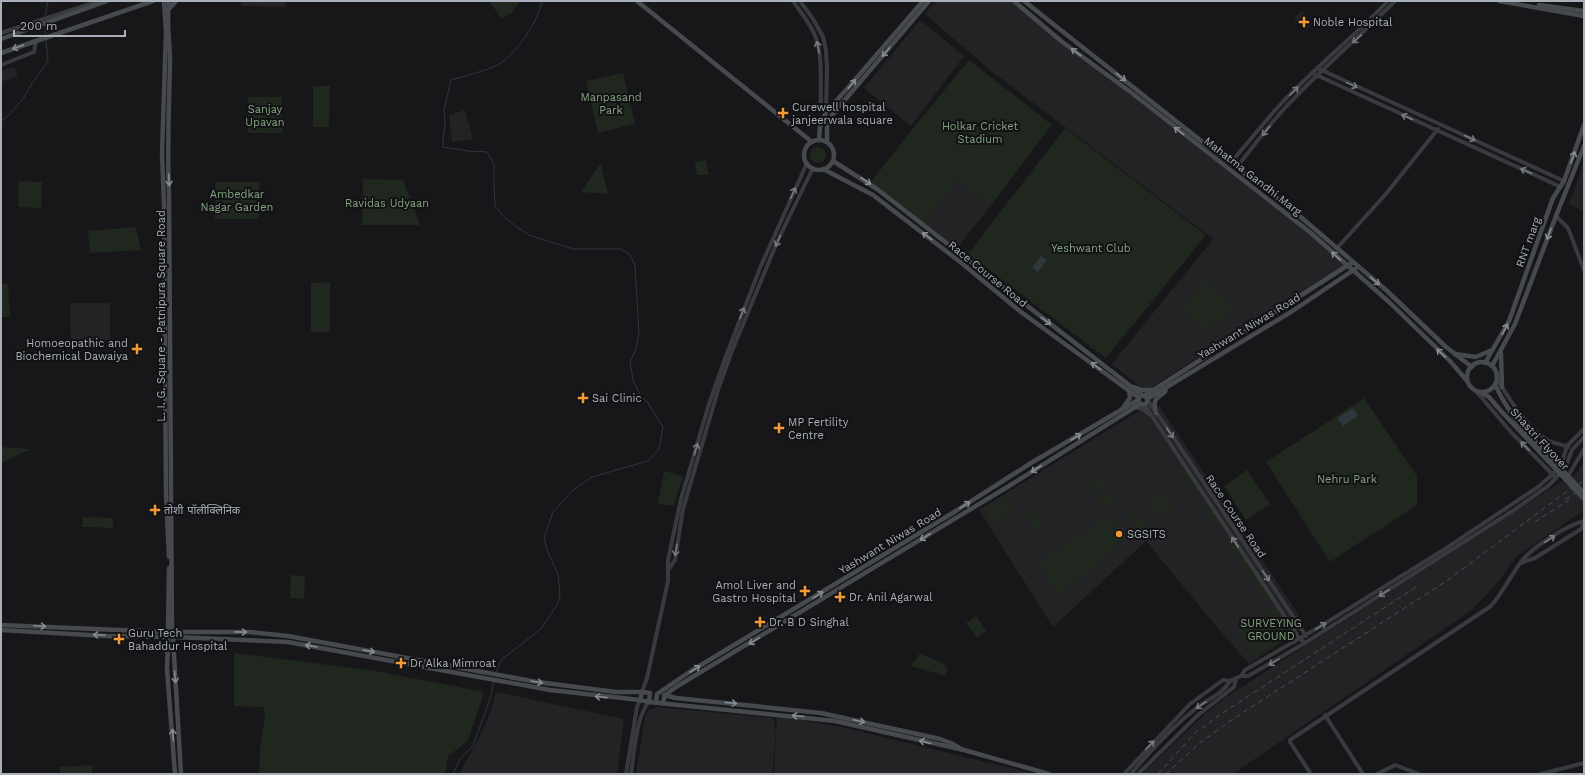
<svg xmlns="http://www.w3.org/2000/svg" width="1585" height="775" font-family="'Work Sans','Noto Sans Devanagari',sans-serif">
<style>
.built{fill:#232326}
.green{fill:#1f271f}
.water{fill:#2d383d}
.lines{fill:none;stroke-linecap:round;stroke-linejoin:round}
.stream{stroke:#2d383d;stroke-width:1}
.tertiary{stroke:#383a3e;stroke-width:4}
.secondary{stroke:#46494e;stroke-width:4.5}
.rail{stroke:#4b4e53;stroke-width:1;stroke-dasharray:5 4;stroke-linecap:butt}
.secondary-bridge{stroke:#46494e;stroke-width:4.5}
.oneway{stroke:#767b82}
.oneway2{stroke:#868c94}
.poi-dot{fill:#f39935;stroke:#121214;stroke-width:1.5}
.labels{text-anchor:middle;stroke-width:4;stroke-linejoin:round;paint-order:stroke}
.poi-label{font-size:11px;fill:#a9b0b9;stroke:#121214;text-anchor:start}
.park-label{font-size:11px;fill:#83a480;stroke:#121214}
.street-label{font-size:11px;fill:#a9b0b9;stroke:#121214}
</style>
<rect width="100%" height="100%" fill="#171719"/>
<g class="built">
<path d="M241,1H286L285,7L241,6Z"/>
<path d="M936,1H1013L1281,208L1345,266L1145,391L1112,364L1213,239L990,70L925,14Z"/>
<path d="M1302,11L1312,24L1306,30L1294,18Z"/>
<path d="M920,20L964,56L911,126L864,88Z"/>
<path d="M14,67L18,76L1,82V71Z"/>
<path d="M465,110L473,139L452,142L449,115Z"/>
<path d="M1584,162V212L1569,204Z"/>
<path d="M957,178L991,205L957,248L924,223Z"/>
<path d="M70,303H110V340H71Z"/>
<path d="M1153,404L1160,407L1297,612L1301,621L1298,631L1249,664L1221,632L1146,541L1053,627L979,510L1147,406Z"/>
<path d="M1584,461V510L1517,556L1498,582L1472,610L1233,774H1142L1207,712L1226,697L1561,482L1577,473Z"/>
<path d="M496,692L624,719L617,774H459L481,734L492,708Z"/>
<path d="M656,707L773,718L776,733L772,774H636L645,716L649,710Z"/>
<path d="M777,716L846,728L1035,774H774Z"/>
</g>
<g class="green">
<path d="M489,1H520L512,13L501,18Z"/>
<path d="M969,60L1052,125L991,205L957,179L924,223L871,182L905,138Z"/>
<path d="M623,73L635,124L598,133L586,81Z"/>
<path d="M313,86H330L329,127H313Z"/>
<rect x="248" y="97" width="34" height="36"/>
<path d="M1065,128L1206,235L1106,358L968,254Z"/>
<circle cx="818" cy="155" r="8"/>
<path d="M706,160L709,175H697L695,162Z"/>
<path d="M601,164L608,194L581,192L598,167Z"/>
<path d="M363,179L403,180L420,225H362Z"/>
<path d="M19,181L42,182L41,208L18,207Z"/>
<rect x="215" y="182" width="44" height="37"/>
<path d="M136,227L141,250L90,253L88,231Z"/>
<path d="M1205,280L1236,309L1201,330L1182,307Z"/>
<path d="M330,282V332H311V283Z"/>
<path d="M1,284H8L10,317H1Z"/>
<path d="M1364,398L1417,476V505L1330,562L1266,462Z"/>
<path d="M1,447L31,449L1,463Z"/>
<path d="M1187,465L1203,490L1195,494L1179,471Z"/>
<path d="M1247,470L1270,504L1246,520L1224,486Z"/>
<path d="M664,471L683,476L674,506L658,504Z"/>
<path d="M1103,478L1107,485L1090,495L1085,488Z"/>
<path d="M1112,491L1116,498L1098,510L1094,502Z"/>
<path d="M1164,492L1175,507L1160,517L1149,502Z"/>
<path d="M1006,497L1014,509L993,523L983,511Z"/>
<path d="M1209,499L1223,521L1216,526L1201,504Z"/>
<path d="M1136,506L1141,513L1130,520L1126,513Z"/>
<path d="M1034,510L1046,530L1039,534L1026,515Z"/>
<path d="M1111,515L1126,538L1092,570L1057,595L1038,563Z"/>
<path d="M1143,515L1148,522L1137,530L1132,523Z"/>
<path d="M83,517L113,518V528L82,527Z"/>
<path d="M1237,542L1274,598L1267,602L1230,546Z"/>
<path d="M291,575L305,576L304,599L290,598Z"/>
<path d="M1279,605L1291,627L1289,635L1255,658L1238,632Z"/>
<path d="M976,616L986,631L977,638L966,623Z"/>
<path d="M234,653L376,671L484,692L468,741L448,756L445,774H259L260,749L265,715L264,707L234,706Z"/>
<path d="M920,653L944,664L948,670L946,676L911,666Z"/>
<path d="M92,765V774H60V767Z"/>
</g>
<g class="water">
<path d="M1041,256L1047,260L1038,272L1032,268Z"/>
<path d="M1353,408L1358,416L1343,426L1337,418Z"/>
</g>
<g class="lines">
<g class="stream">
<path d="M45,17L48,1"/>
<path d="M45,24L46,35"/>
<path d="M1,121L10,114L23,99L31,85L48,61L46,40"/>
<path d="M496,672L502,659L541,629L558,603L560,595L558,574L547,550L544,538L553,512L573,490L592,477L648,461L659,449L663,427L648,403L640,395L633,380L630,362L636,349L639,333L635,266L630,255L621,249H573L529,235L517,227L502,215L495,206L494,186V164L487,152L468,151L443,147V141L445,125L444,110L451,80C464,76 487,71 499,64C517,53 538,22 542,1"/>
<path d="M453,774L460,759L473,746L490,699L494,681"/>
</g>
<g class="tertiary">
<path d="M793,1C801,13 811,24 816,38C823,59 820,84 821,106L826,112"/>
<path d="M800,1L813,19L823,37L826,51L827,68L826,112"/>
<path d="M1,33L99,1"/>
<path d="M1,65L34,52L36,41"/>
<path d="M1317,68L1564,181"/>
<path d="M1312,73L1561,187"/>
<path d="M1231,162C1247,144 1262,125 1278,107C1313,69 1353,38 1388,1"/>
<path d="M1237,167C1252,148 1267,128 1283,110C1318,72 1358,38 1395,1"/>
<path d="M1556,216L1568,228L1584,270"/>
<path d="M1337,248L1385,195L1438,129"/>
<path d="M1497,379C1511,401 1525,426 1547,440C1554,444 1562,444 1568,447"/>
<path d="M1476,391L1510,431L1554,476"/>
<path d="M1148,401L1168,429L1306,636"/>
<path d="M1144,404L1299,638L1305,643"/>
<path d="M1135,407L1143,409L1149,414"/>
<path d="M1568,476L1584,449"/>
<path d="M1521,563L1535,558L1581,529L1584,523"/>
<path d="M669,569L675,560L683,509L719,387L732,351L778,240L813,168"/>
<path d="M1241,676H1248L1305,643L1514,510L1548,486L1556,478L1566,466L1572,450L1584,437"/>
<path d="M642,692L647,678L668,581V560L681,499L709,404L726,356L760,268L807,163"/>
<path d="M1325,715L1363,774"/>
<path d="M626,774L637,707L640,700"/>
<path d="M631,774C634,754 636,716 649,702"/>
<path d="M1124,774L1190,704L1223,680L1230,681L1241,676L1245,670L1321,626L1445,549L1538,487L1553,474L1562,462L1567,446L1584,429"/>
<path d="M1131,774C1148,753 1174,726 1194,710C1206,700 1223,694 1230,681"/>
<path d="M1138,774L1198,715L1234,687L1236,678"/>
<path d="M1311,774L1290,742V740L1491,606C1503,592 1510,577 1521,562C1531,548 1567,525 1584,521"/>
<path d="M1377,774L1395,765L1419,774"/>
<path d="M1541,774L1584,763"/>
</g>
<g class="secondary">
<path d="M164,1L166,31L162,153L164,206L166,494L169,557"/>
<path d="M169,1C166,19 170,43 170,62C169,106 167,150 169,194L172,630"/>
<path d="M637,1L812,142"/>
<path d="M1014,1L1061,41L1132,93L1311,233L1389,302L1450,361L1468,382"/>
<path d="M1024,1L1200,140L1289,207L1386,290L1446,347L1472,367"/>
<path d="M1499,1L1584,16"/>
<path d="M1539,5L1584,11"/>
<path d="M169,9L176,1"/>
<path d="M1,39L107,1"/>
<path d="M1,53L153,1"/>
<path d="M819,140L820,127L826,112L847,89L923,1"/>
<circle cx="819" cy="155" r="15"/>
<path d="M827,142V127L832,115L929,1"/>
<path d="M833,161L877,189L1142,395"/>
<path d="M823,169L873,195L959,261L1021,312L1139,398"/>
<path d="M1501,353L1502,387"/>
<path d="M1455,354L1476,357L1492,350"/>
<circle cx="1482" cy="377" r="15"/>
<path d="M1485,363L1509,321L1553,198L1564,181L1584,125"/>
<path d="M1492,366L1515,324L1556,216L1584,146"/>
<path d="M1495,385L1503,400L1517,422"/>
<path d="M1134,387L1141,390H1152"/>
<path d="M1482,393L1489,397L1501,411"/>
<circle cx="1143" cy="400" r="4.5"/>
<path d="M1144,396L1353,262"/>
<path d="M1147,399L1291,312L1355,269"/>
<path d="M1122,409L1130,398L1129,390"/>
<path d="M1156,413C1153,401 1154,399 1165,392L1166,388"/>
<path d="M1,625L166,632"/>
<path d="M1,630L107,636L166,637"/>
<path d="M168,630L169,568"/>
<path d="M174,632H250L288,636L537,682L616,692H642"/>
<path d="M174,637L288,642L550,690L640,700"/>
<path d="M173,638L181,774"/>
<path d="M168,639L167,669L175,774"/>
<path d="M664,695L676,698L821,713L940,739L951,743L961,749"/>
<path d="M649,702L650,693L642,692L640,700L649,702L835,721L964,750L1049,774"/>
<path d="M656,702L657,694L691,671L951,514L1031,463L1138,400"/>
<path d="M663,703L665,695L676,687L1009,486L1140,404"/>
</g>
<g class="rail">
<path d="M1565,499L1584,488"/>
<path d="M1535,522L1572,498"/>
<path d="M1158,774L1194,734L1221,714L1416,587"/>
<path d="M1166,774L1201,742L1230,721L1448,580L1570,489L1584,481"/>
</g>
<g class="secondary-bridge">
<path d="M1501,411L1584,499"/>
<path d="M1517,422L1584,493"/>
</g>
</g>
<defs><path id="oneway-shaft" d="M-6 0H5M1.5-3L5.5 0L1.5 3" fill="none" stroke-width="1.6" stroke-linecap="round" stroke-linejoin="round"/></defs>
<g class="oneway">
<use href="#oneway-shaft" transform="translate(1357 39) rotate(137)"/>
<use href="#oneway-shaft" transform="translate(818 47) rotate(-102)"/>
<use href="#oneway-shaft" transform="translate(1352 85) rotate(25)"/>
<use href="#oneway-shaft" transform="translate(1294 91) rotate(-45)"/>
<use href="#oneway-shaft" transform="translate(1407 117) rotate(-156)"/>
<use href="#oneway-shaft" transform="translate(1266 131) rotate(129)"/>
<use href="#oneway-shaft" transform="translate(1470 138) rotate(24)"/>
<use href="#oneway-shaft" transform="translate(1526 171) rotate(-156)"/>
<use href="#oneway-shaft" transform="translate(793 193) rotate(-66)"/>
<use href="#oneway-shaft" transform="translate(778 241) rotate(114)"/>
<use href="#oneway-shaft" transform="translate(742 313) rotate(-68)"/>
<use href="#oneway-shaft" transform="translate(1170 433) rotate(56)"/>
<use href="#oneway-shaft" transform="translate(1525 446) rotate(-135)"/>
<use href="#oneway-shaft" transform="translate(696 449) rotate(-73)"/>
<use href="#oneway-shaft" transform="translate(1550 539) rotate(-33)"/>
<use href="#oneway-shaft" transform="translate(1235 542) rotate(-123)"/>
<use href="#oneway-shaft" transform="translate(676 550) rotate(99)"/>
<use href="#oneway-shaft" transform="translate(1266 576) rotate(56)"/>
<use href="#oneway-shaft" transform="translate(1384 593) rotate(147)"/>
<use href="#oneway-shaft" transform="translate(1321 626) rotate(-31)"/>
<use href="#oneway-shaft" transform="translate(1274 662) rotate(149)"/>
<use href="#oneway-shaft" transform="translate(1201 705) rotate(145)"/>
<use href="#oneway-shaft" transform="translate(1150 745) rotate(-46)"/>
</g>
<g class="oneway2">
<use href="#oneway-shaft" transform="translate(18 47) rotate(160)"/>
<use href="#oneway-shaft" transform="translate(886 52) rotate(130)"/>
<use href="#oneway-shaft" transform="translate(1076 52) rotate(-143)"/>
<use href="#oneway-shaft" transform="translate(1121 77) rotate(38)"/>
<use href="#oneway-shaft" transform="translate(852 84) rotate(-50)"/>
<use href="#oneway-shaft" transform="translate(1179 131) rotate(-143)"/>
<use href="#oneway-shaft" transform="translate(1573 157) rotate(-71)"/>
<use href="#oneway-shaft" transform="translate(169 180) rotate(87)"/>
<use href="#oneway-shaft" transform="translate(866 181) rotate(33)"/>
<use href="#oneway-shaft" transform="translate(1549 234) rotate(111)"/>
<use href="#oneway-shaft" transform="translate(927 236) rotate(-143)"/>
<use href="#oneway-shaft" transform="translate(1336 256) rotate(-137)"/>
<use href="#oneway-shaft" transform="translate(1375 281) rotate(39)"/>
<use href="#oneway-shaft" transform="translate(1046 321) rotate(37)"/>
<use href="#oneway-shaft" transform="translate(1505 329) rotate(-63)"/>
<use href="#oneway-shaft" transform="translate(1441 353) rotate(-137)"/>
<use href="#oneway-shaft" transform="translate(1096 366) rotate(-144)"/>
<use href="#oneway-shaft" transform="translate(1076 437) rotate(-30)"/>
<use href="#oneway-shaft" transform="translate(1036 469) rotate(147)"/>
<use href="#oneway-shaft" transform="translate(965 505) rotate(-32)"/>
<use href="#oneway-shaft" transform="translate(925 537) rotate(148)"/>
<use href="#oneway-shaft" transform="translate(818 595) rotate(-31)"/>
<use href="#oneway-shaft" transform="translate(40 626) rotate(3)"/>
<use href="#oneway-shaft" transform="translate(241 632) rotate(1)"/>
<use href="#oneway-shaft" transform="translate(99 635) rotate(-177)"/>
<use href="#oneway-shaft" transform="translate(754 641) rotate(149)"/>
<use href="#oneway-shaft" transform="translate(311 646) rotate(-170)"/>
<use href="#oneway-shaft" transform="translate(369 651) rotate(10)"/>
<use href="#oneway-shaft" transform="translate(695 669) rotate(-32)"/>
<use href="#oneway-shaft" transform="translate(175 677) rotate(85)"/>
<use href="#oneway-shaft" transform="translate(537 682) rotate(9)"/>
<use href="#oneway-shaft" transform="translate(601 697) rotate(-174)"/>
<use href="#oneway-shaft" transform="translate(731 703) rotate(6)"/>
<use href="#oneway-shaft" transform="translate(798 716) rotate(-175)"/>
<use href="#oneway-shaft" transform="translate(859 721) rotate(12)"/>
<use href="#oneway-shaft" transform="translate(173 735) rotate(-95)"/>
<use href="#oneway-shaft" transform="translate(925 742) rotate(-166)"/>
</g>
<g class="poi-dot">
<path d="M1302 16h4v4h4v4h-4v4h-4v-4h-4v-4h4z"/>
<path d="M781 107h4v4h4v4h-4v4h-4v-4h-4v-4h4z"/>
<path d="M135 343h4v4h4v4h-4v4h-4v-4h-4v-4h4z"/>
<path d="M581 392h4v4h4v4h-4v4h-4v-4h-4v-4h4z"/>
<path d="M777 422h4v4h4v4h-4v4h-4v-4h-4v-4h4z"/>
<path d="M153 504h4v4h4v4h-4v4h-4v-4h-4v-4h4z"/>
<circle cx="1119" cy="534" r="4"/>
<path d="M803 585h4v4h4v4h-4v4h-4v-4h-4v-4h4z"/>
<path d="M838 591h4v4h4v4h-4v4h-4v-4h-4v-4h4z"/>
<path d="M758 616h4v4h4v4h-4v4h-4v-4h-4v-4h4z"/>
<path d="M117 633h4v4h4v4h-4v4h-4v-4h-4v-4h4z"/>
<path d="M399 657h4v4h4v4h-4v4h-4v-4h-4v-4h4z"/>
</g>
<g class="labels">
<g class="poi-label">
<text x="1313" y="26">Noble Hospital</text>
<text x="792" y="111">Curewell hospital<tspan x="792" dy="13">janjeerwala square</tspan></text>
<text x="128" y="347" text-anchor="end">Homoeopathic and<tspan x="128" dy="13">Biochemical Dawaiya</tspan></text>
<text x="592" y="402">Sai Clinic</text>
<text x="788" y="426">MP Fertility<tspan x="788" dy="13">Centre</tspan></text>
<text x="164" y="514">तोशी पॉलीक्लिनिक</text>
<text x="1127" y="538">SGSITS</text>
<text x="796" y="589" text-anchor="end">Amol Liver and<tspan x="796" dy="13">Gastro Hospital</tspan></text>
<text x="849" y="601">Dr. Anil Agarwal</text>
<text x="769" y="626">Dr. B D Singhal</text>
<text x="128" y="637">Guru Tech<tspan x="128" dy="13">Bahaddur Hospital</tspan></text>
<text x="410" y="667">Dr Alka Mimroat</text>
</g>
<g class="park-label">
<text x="611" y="101">Manpasand<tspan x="611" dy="13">Park</tspan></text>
<text x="265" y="113">Sanjay<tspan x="265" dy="13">Upavan</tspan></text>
<text x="980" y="130">Holkar Cricket<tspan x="980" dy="13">Stadium</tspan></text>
<text x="237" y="198">Ambedkar<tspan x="237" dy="13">Nagar Garden</tspan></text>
<text x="387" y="207">Ravidas Udyaan</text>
<text x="1091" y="252">Yeshwant Club</text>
<text x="1347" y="483">Nehru Park</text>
<text x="1271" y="627">SURVEYING<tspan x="1271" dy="13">GROUND</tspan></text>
</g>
<g class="street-label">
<text transform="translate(1253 176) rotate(38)" y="4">Mahatma Gandhi Marg</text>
<text transform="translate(1528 242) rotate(-70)" y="4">RNT marg</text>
<text transform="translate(988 274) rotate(39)" y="4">Race Course Road</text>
<text transform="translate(161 316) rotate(-90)" y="4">L. I. G. Square - Patnipura Square Road</text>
<text transform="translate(1249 326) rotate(-31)" y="4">Yashwant Niwas Road</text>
<text transform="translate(1540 439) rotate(47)" y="4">Shastri Flyover</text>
<text transform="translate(1236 516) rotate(56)" y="4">Race Course Road</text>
<text transform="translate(890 541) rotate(-31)" y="4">Yashwant Niwas Road</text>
</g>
</g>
<rect width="1585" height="775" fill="none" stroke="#a9b0b9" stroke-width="4"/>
<path d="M14 30v6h111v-6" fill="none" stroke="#a9b0b9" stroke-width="2"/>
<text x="20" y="30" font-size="12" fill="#a9b0b9" stroke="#121214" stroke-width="3" paint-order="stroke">200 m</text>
</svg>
